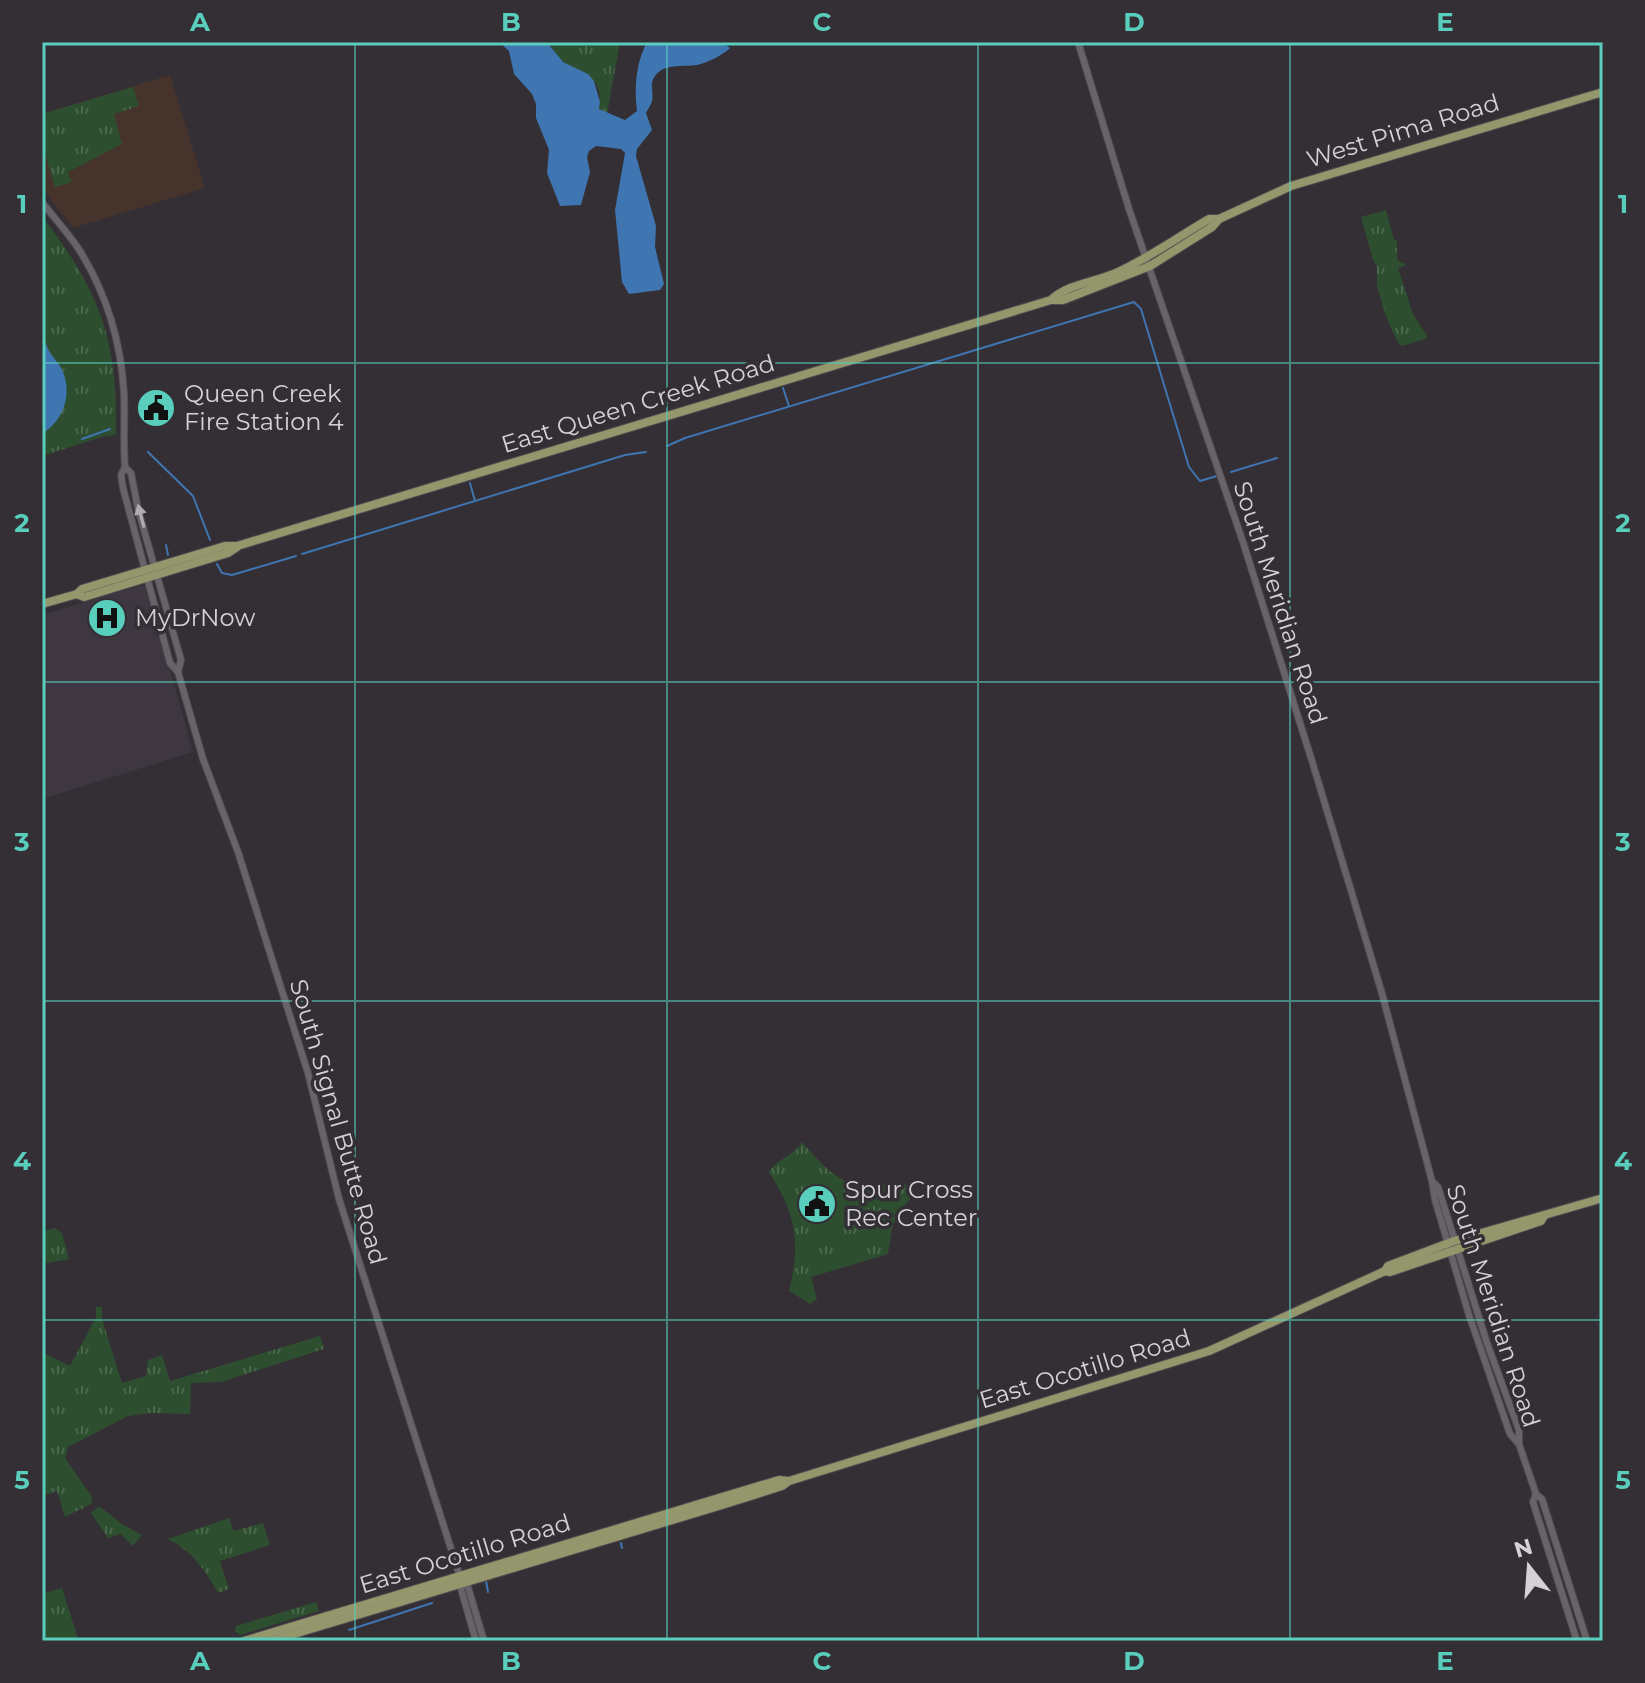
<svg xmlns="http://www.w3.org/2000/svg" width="1645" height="1683" font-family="Montserrat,sans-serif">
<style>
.built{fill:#3e3641}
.education{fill:#46332c}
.park{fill:url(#park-tufts)}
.water{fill:#3f75b0}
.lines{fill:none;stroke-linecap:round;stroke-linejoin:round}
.stream{stroke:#3f75b0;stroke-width:2}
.minor-casing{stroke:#4f4b50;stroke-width:8}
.major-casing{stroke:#4f4b50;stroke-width:10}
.minor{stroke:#686269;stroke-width:6}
.major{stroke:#93976b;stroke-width:8}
.oneway{fill:#afabb0}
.grid{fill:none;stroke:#5acebd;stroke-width:2;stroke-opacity:0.55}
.labels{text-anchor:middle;stroke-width:7;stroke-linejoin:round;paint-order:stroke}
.street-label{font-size:24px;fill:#d5d2d6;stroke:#332f35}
.poi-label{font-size:24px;fill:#d5d2d6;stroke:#332f35;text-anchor:start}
.neatline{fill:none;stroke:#5acebd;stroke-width:3}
.grid-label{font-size:26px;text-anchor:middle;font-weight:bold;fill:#5acebd}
</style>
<defs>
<pattern id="park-tufts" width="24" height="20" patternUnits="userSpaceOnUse" patternTransform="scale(2)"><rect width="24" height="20" fill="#2d4f2f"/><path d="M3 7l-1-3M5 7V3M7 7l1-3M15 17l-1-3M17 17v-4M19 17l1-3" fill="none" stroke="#4b674c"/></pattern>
</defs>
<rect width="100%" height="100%" fill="#332f35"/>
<path class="built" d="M139,586H144L148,592L156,634L163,645L193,752L42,799V615Z"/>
<path class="education" d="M170,75L205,188L73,228L42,188V114Z"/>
<g class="park">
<path d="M547,42H620L607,114L599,109C605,71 579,78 563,62C557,56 554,48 547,42Z"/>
<path d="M133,87L139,106L114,114L122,144L68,172L72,182L55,187L42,144V114Z"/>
<path d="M1386,210L1394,240L1397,241V260L1407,265L1398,268L1413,314L1427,336L1425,339L1402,346L1398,343L1385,314L1377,286V266L1373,260L1361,217Z"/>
<path d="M42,216C100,292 118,339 116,435L105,436L42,456Z"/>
<path d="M802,1142C834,1179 851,1195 902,1182L911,1188L913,1196L900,1210L892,1228L888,1254L811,1277L817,1299L810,1304L789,1291C801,1243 796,1214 769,1172C778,1158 794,1156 802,1142Z"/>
<path d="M54,1228L62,1233L69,1259L42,1264V1232Z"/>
<path d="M96,1307H102V1319L122,1383L146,1376L148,1360L162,1355L170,1381L320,1336L324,1349L221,1382L191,1383L190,1414L151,1413L128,1416L68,1447L65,1458L92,1497L91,1504L65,1517L57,1491L42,1496V1360L46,1354L70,1366L96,1317Z"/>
<path d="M99,1506L122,1524L142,1535L133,1546L121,1534L108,1538L91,1513Z"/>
<path d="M229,1518L234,1531L263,1523L270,1545L220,1561L229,1589L218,1593C206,1571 192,1551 168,1539Z"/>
<path d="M62,1588L78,1639L47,1641L42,1624V1594Z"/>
<path d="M316,1602L319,1611L240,1635L235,1631L236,1626Z"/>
</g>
<g class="water">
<path d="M499,42H547L563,62L588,74L594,81L600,102L599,109L625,120L637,111C634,89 636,62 647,42C673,42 698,47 722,42L730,48C723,55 707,63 697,65C684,67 664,63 655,76C649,84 654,93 652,101C651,105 648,109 646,113L652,130L637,149L636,156L656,226L655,247L664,284L660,290L629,294L622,282L615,210L625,153L621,149L596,146L589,151L587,157L590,172L581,205L560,206L547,173L549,150L536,118V104L532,94L514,74L509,51Z"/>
<path d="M42,306C45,318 42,331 46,344C49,353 55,359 60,366C74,390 65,420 42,434Z"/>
</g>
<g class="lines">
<g class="stream">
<path d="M783,388L789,406"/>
<path d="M82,439L110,429"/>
<path d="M667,446L685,438L1134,302L1141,309L1189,467L1200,481L1217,476"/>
<path d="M148,452L193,496L210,540"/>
<path d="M1231,472L1277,458"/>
<path d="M470,483L475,501"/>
<path d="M166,545L168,555"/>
<path d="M302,554L625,455L646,452"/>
<path d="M217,564L222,573L232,575L296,556"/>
<path d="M621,1543L622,1548"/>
<path d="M486,1581L488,1592"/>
<path d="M349,1630L432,1603"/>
<path d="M326,1641L329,1639"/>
</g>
<defs>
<g id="minor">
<path d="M1078,42L1129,209L1243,542L1312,761L1381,990L1432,1181L1435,1200L1469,1315L1510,1434L1519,1444"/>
<path d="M42,202C54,218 69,234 80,251C106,293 121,343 124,393C125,418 123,443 125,467L121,475L123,488L170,663L178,672"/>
<path d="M125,467L131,473L138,509L181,660L178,672L203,759L238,852L308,1073L339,1199L462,1583L461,1589L476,1641"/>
<path d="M1432,1181L1438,1187L1487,1343L1519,1430V1444L1536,1494L1542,1499L1587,1641"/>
<path d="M1536,1494L1533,1502L1577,1641"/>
<path d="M462,1583L468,1587L484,1641"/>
</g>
<g id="major">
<path d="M1052,299C1069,284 1095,282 1116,273C1149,258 1178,237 1209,219H1219L1291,186L1603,92"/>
<path d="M77,594L84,597L228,553L237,547"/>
<path d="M42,604L77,594L82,589L225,546H237L1051,300H1063L1150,266L1212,227L1219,219"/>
<path d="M1385,1271L1388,1266L1454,1241L1603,1198"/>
<path d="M244,1641L779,1480L788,1481"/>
<path d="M271,1641L722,1505L782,1486L789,1481L1209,1351L1385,1271L1390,1272L1541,1221L1544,1216"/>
</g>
</defs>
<use href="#minor" class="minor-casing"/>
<use href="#major" class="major-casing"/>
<use href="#minor" class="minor"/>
<use href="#major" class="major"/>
</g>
<defs><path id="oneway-solid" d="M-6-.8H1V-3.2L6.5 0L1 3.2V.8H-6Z" transform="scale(2)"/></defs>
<use class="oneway" href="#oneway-solid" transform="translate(141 516) rotate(-105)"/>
<path class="grid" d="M355,42V1641M667,42V1641M978,42V1641M1290,42V1641M42,363H1603M42,682H1603M42,1001H1603M42,1320H1603"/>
<defs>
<symbol id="civic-disc" viewBox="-11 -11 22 22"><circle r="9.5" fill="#5acebd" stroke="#332f35"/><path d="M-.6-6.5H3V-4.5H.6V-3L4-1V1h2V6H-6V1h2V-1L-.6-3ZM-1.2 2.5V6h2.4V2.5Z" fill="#111"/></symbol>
<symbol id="hospital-disc" viewBox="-11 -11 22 22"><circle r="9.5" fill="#5acebd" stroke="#332f35"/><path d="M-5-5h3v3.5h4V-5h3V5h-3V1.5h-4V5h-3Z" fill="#111"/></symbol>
</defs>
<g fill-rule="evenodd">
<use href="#civic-disc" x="134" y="386" width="44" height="44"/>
<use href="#hospital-disc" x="85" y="596" width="44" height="44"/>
<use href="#civic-disc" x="795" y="1182" width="44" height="44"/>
</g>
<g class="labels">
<g class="street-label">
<text transform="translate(1403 131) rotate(-17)" y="8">West Pima Road</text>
<text transform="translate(638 404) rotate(-17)" y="8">East Queen Creek Road</text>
<text transform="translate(1280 603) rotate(72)" y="8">South Meridian Road</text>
<text transform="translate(338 1122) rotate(74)" y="8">South Signal Butte Road</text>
<text transform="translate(1493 1306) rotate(72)" y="8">South Meridian Road</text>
<text transform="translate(1085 1369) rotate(-17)" y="8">East Ocotillo Road</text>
<text transform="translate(465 1554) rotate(-17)" y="8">East Ocotillo Road</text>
</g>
<g class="poi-label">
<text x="184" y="402">Queen Creek<tspan x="184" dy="28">Fire Station 4</tspan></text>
<text x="135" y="626">MyDrNow</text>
<text x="845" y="1198">Spur Cross<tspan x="845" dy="28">Rec Center</tspan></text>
</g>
</g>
<rect width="1645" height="1683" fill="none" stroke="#332f35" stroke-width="88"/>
<g transform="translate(1529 1567) rotate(343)" stroke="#332f35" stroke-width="6" paint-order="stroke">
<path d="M0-6L14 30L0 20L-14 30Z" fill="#d5d2d6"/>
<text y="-12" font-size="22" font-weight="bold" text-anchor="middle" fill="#d5d2d6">N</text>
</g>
<rect x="44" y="44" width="1557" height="1595" class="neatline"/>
<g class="grid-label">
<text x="200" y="31">A</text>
<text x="511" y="31">B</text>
<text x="822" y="31">C</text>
<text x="1134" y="31">D</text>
<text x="1445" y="31">E</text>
<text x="22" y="213">1</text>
<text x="1623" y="213">1</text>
<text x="22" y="532">2</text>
<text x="1623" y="532">2</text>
<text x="22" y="851">3</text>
<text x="1623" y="851">3</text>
<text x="22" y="1170">4</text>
<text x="1623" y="1170">4</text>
<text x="22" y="1489">5</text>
<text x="1623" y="1489">5</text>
<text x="200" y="1670">A</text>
<text x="511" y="1670">B</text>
<text x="822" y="1670">C</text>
<text x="1134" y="1670">D</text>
<text x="1445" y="1670">E</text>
</g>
</svg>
